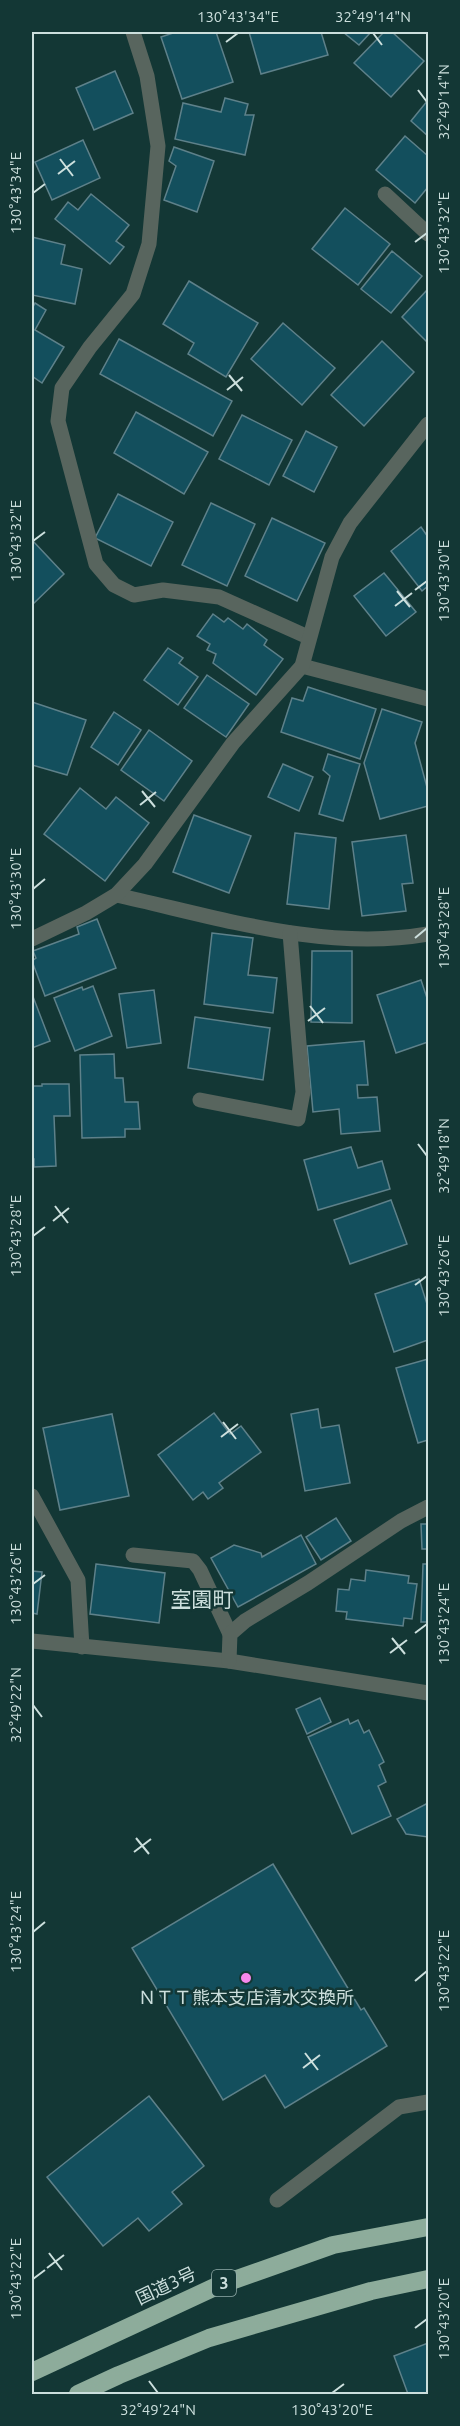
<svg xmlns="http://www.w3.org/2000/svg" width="460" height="2426" font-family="Ubuntu,'Noto Sans JP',sans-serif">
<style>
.building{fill:#134f5d;stroke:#5e818a;stroke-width:1.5}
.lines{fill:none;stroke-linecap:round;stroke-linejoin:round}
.minor{stroke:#58655e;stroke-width:15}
.highway{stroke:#8dac9b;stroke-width:18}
.ticks{fill:none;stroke:#ccdfdd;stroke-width:2}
.poi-dot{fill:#f788ec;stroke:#133735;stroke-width:2}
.labels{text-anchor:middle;stroke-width:5;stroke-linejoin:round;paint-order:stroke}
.shield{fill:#133735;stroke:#94adab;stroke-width:1.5}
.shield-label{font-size:16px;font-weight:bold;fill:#ccdfdd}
.poi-label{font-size:18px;fill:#ccdfdd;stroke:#133735}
.street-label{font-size:18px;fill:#ccdfdd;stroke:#133735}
.quarter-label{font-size:21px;fill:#ccdfdd;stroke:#133735}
.neatline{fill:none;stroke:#ccdfdd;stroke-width:2}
.ticks-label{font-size:15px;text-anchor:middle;fill:#ccdfdd}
</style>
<rect width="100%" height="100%" fill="#133735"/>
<g class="building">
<path d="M176,32H216L233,82L182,99L161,37Z"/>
<path d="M249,32H321L328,55L261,74Z"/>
<path d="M343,32H371L359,45Z"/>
<path d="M384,32H392L424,61L391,97L354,63Z"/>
<path d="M115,71L133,113L94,130L76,88Z"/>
<path d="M225,98L248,104L245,115H254L245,155L175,139L183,103L221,112Z"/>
<path d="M428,100V136L411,121Z"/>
<path d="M405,136L428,156V187L415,203L376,170Z"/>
<path d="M83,140L100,178L52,200L35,162Z"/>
<path d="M174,147L214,161L197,212L164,200L176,166L169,161Z"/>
<path d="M91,194L129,225L116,241L124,247L110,264L55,219L68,202L78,210Z"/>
<path d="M345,208L390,244L358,285L312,249Z"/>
<path d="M32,237L65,245L61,264L82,269L75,304L32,295Z"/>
<path d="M392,251L422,276L391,313L361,289Z"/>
<path d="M189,281L258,323L226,377L188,354L194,343L163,324Z"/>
<path d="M428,289V343L402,317Z"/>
<path d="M35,303L46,310L35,330L64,347L42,383L32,376V309Z"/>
<path d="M283,323L335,368L302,405L251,359Z"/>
<path d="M119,339L232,401L213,436L100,374Z"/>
<path d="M382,341L414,372L364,426L331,395Z"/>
<path d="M136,412L208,452L184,494L114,453Z"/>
<path d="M242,415L292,440L269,485L219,459Z"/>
<path d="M306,431L337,447L314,492L283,476Z"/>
<path d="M118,494L173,522L151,566L95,538Z"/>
<path d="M211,503L255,524L227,586L182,565Z"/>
<path d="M272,518L325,543L297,601L245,576Z"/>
<path d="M421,527L428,537V586L422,591L391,551Z"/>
<path d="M32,540L64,574L32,605Z"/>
<path d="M384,573L416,612L386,636L354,596Z"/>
<path d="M213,614L224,622L228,618L243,629L247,624L267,640L264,645L283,659L256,695L213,663L216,654L207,650L210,644L197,636Z"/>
<path d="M168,648L183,658L179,663L198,677L178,705L144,680Z"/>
<path d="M207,675L249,704L226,737L184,708Z"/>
<path d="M308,687L376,709L360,759L281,732L292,698L303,701Z"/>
<path d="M32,702L86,720L67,775L32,765Z"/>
<path d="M382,709L422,722L415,743L428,791V806L380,819L364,763Z"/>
<path d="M114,712L141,730L118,765L91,747Z"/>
<path d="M149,730L192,761L164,801L121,770Z"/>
<path d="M328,754L360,764L343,821L319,814L330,776L323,770Z"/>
<path d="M283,764L313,777L299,811L268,797Z"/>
<path d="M80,788L106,809L116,797L149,823L105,881L44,834Z"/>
<path d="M194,815L251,836L229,893L173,872Z"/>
<path d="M295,833L336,838L329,909L287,904Z"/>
<path d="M406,835L413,883L402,884L406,911L362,916L352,842Z"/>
<path d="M97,919L116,968L45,996L32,961L36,958L33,951L79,934L77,927Z"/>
<path d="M212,933L253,938L248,975L277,978L273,1013L204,1004Z"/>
<path d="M312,951H352V1023L311,1022Z"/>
<path d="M421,980L428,1001V1042L396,1053L377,995Z"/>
<path d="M93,986L112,1036L75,1051L54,998L82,987L83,990Z"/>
<path d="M154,990L161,1043L127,1048L119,994Z"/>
<path d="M32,994L50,1041L32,1048Z"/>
<path d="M195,1017L270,1028L263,1080L188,1068Z"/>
<path d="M364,1041L368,1085H357L358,1098L377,1097L380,1131L341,1134L339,1109L313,1112L307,1046Z"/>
<path d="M114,1054L115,1078H123L125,1102H138L140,1129H125V1137L82,1138L80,1055Z"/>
<path d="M42,1084H69L70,1116H54L56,1166L34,1167V1159H32V1086H42Z"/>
<path d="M351,1147L358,1168L382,1161L390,1189L318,1210L304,1160Z"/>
<path d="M391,1200L407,1244L350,1264L334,1220Z"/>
<path d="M419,1279L428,1307V1340L394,1352L375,1294Z"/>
<path d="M428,1359V1440L418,1443L396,1368Z"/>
<path d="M318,1409L321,1428L339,1425L350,1483L305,1491L291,1414Z"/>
<path d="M214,1413L230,1434L241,1426L261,1452L219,1483L223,1488L208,1499L203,1492L193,1500L158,1455Z"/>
<path d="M112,1414L129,1496L60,1510L43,1428Z"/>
<path d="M336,1518L351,1541L321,1560L306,1537Z"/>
<path d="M421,1524H428V1549H422Z"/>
<path d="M301,1535L316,1564L238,1607L211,1558L234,1545L261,1553L262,1557Z"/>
<path d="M96,1564L165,1573L159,1623L90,1614Z"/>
<path d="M423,1564H428V1622H421Z"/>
<path d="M366,1570L409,1576L408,1583L417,1584L412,1619L404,1618L403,1626L346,1619L347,1612L336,1611L338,1589L349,1590L351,1579L365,1581Z"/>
<path d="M32,1571L42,1572L37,1614L32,1613Z"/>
<path d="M320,1698L331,1722L307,1734L296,1709Z"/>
<path d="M348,1719L350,1724L358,1720L364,1733L369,1730L384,1762L379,1765L386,1782L378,1786L391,1816L352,1834L308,1737Z"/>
<path d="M428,1803V1837L406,1834L397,1819Z"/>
<path d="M273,1864L361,2010L364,2008L387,2046L285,2108L265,2075L223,2100L132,1948Z"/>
<path d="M149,2096L204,2166L172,2192L182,2204L149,2231L138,2218L103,2246L47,2177Z"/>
<path d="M428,2343V2394H408L394,2356Z"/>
</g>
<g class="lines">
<g class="minor">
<path d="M133,32L147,76L158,146L149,244L133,294L90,347L62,388L58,421L96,564L114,585L134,595L163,590L219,597L308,637"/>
<path d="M385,194L428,234"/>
<path d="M302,666L428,699"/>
<path d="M116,895C217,917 324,952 428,934"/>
<path d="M32,939L86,913L116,895L145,864L233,743L302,666L332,557L350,523L428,424"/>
<path d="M200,1100L298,1119L303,1092L290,933"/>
<path d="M32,1496L78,1580L82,1647"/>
<path d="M133,1555L193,1561L200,1570L230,1634"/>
<path d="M32,1641L229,1661L428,1693"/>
<path d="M229,1661L230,1634L245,1621L308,1583L401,1521L428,1507"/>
<path d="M277,2200L399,2107L428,2102"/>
</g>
<g class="highway">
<path d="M32,2372L217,2286L333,2245L428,2227"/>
<path d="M78,2394L119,2375L209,2338L371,2291L428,2279"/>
</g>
</g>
<path class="ticks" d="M373,33L382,45M226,42L238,33M418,90L427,102M60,159L73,176M58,174L75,161M33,193L45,184M415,242L427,233M229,375L242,391M227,390L243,377M33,541L45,532M415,590L427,581M397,591L410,607M395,606L412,593M142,791L155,807M140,805L156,792M33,889L45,879M415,938L427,928M310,1006L323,1023M308,1021L325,1008M418,1144L427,1156M55,1206L68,1223M53,1221L69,1208M33,1236L45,1227M415,1285L427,1276M223,1422L236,1439M221,1437L238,1424M33,1584L45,1575M415,1633L427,1624M392,1638L405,1654M390,1653L407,1640M33,1705L42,1717M136,1838L149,1854M134,1852L151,1839M33,1932L45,1922M415,1981L427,1971M305,2053L318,2070M303,2068L320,2055M49,2253L62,2270M47,2268L64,2255M33,2279L45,2270M415,2328L427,2319M149,2381L158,2393M332,2393L344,2384"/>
<circle class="poi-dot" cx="246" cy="1978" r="6"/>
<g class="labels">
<rect class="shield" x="212" y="2270" width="24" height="26" rx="4.5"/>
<g class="shield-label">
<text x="224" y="2289">3</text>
</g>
<g class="poi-label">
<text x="246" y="2004">ＮＴＴ熊本支店清水交換所</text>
</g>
<g class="street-label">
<text transform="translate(166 2286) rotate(-25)" y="6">国道3号</text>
</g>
<g class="quarter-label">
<text x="202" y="1607">室園町</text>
</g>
</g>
<rect width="460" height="2426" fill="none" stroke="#133735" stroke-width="66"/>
<rect x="33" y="33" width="394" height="2360" class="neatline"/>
<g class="ticks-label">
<text x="238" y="22">130°43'34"E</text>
<text x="373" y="22">32°49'14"N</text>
<text transform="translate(444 102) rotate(-90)" y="5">32°49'14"N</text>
<text transform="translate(16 193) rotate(-90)" y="5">130°43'34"E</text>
<text transform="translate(444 233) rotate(-90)" y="5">130°43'32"E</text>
<text transform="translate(16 541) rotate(-90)" y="5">130°43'32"E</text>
<text transform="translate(444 581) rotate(-90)" y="5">130°43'30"E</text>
<text transform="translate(16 889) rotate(-90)" y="5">130°43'30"E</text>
<text transform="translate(444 928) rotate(-90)" y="5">130°43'28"E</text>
<text transform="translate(444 1156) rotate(-90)" y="5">32°49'18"N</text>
<text transform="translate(16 1236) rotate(-90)" y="5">130°43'28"E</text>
<text transform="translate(444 1276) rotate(-90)" y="5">130°43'26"E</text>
<text transform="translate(16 1584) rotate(-90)" y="5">130°43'26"E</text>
<text transform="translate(444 1624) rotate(-90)" y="5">130°43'24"E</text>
<text transform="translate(16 1705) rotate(-90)" y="5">32°49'22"N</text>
<text transform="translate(16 1932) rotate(-90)" y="5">130°43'24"E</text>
<text transform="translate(444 1971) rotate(-90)" y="5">130°43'22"E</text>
<text transform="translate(16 2279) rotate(-90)" y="5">130°43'22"E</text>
<text transform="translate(444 2319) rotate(-90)" y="5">130°43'20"E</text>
<text x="158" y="2415">32°49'24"N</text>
<text x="332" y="2415">130°43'20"E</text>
</g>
</svg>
